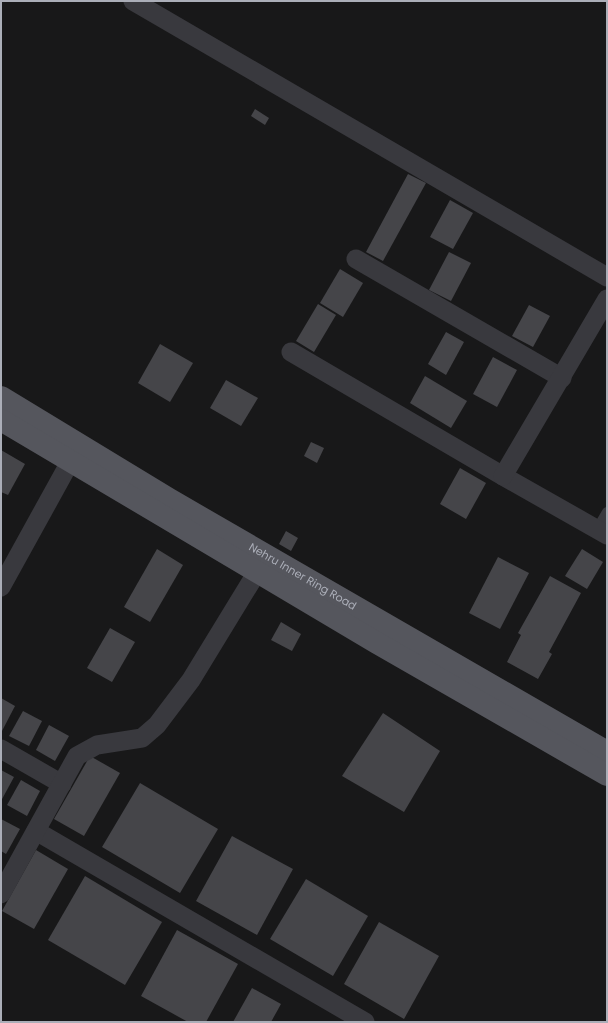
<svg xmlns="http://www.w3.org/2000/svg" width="608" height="1023" font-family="Poppins,sans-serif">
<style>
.building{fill:#454549}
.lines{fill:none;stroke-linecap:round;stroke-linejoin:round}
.service{stroke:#39393e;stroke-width:10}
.minor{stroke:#39393e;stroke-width:19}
.primary{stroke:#55565d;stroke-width:22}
.labels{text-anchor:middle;stroke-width:3.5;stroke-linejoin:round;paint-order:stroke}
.street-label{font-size:11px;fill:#abaeb8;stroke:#131214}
</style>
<rect width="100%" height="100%" fill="#181819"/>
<g class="building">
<path d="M255,109L269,118L265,125L251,116Z"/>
<path d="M408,174L426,183L383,261L366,252Z"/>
<path d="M450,200L473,213L453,249L430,237Z"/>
<path d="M449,252L471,263L451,301L429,290Z"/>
<path d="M340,269L363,283L343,317L320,303Z"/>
<path d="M318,304L336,315L314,352L296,341Z"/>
<path d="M529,305L550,316L533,347L512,336Z"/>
<path d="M446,332L464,342L446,375L428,364Z"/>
<path d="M160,344L193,363L170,402L138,383Z"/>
<path d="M493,357L517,370L497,407L473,394Z"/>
<path d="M425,376L467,401L451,428L410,403Z"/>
<path d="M226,380L258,398L241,426L210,408Z"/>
<path d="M311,442L324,448L317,463L304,456Z"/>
<path d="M1,450L25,464L8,495L1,492Z"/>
<path d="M460,468L486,483L466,519L440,504Z"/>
<path d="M286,531L298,538L291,551L279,544Z"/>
<path d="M157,549L183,565L150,622L124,607Z"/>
<path d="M582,549L603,562L587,589L565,576Z"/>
<path d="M498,557L529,573L500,629L469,613Z"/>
<path d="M550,576L581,593L549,652L552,654L538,679L507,662L521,635L518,633Z"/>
<path d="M281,622L301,634L292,651L271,640Z"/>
<path d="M110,628L135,642L112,682L87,668Z"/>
<path d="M1,698L15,706L2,731L1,730Z"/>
<path d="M23,711L42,721L29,746L9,736Z"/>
<path d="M383,713L440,751L404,812L342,776Z"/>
<path d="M49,725L69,736L55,761L36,750Z"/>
<path d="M90,756L120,773L84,836L54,819Z"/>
<path d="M1,770L14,777L1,801Z"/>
<path d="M21,780L40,791L27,816L7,805Z"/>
<path d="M140,783L218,829L180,893L102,847Z"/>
<path d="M1,819L20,829L6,854L1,851Z"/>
<path d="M232,836L293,869L257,935L196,901Z"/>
<path d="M36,850L68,869L34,929L2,911Z"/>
<path d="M85,876L162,922L125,985L48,940Z"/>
<path d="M306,879L368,916L333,976L270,939Z"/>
<path d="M379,922L439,956L404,1019L344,984Z"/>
<path d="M177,930L238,964L206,1022H188L141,996Z"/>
<path d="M252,988L281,1004L271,1022H233Z"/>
</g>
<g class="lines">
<path class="service" d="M597,529L607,512"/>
<g class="minor">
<path d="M133,1L607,277"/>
<path d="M356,259L562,378"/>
<path d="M291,352L503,476L607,535"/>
<path d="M503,476L607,299"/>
<path d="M1,587L70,462"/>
<path d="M1,749L62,784"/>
<path d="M36,831L365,1022"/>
<path d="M1,894L77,756L97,745L142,738L157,725L191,680L257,572"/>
</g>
<g class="primary">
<path id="s1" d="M1,397L169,499L607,752"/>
<path d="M1,420L377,643L607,775"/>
</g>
</g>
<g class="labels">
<g class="street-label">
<text dy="4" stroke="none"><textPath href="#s1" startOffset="351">Nehru Inner Ring Road</textPath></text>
</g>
</g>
<rect width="608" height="1023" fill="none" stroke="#abaeb8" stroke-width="4"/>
</svg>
